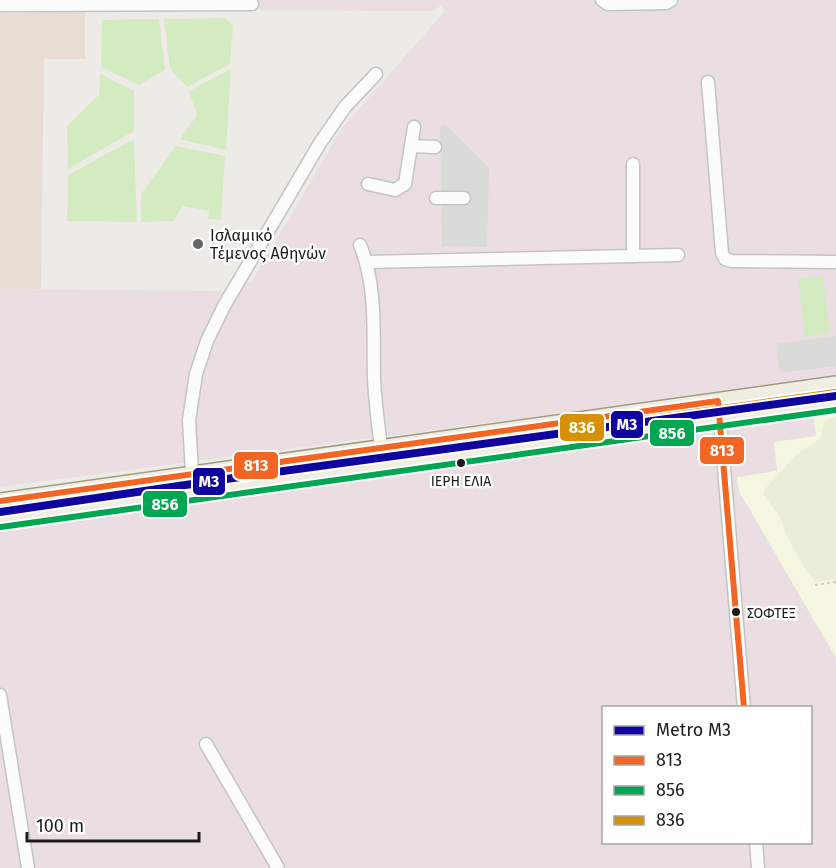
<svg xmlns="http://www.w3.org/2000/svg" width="836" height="868" font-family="'Fira Sans',sans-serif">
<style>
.industrial{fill:#eadee3;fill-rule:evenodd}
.education{fill:#f4f6e0}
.military{fill:#e7ddd4}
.farmland{fill:#eaedd8}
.grass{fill:#d4ebc2}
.parking{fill:#dadad7}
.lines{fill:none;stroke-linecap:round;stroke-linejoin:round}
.minor-casing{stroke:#c4c4c1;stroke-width:15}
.major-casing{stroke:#a29b82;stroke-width:18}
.path{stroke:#d7cac4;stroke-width:2;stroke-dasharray:3 3;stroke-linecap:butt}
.minor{stroke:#fcfcfb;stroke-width:12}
.major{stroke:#f0ede3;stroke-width:15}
.bus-1-casing{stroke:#fff;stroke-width:10}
.bus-2-casing{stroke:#fff;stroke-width:10}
.bus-3-casing{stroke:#fff;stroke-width:10}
.bus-1{stroke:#f26522;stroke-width:6}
.bus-2{stroke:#00a651;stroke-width:6}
.bus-3{stroke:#d69104;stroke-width:6}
.metro-1-casing{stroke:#fff;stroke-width:12}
.metro-1{stroke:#10069f;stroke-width:8}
.poi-dot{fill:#656563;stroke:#fff;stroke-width:2}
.bus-dot{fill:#1d1d1d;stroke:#fff;stroke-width:2}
.labels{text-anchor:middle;stroke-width:4.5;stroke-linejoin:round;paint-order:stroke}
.bus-label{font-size:14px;fill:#1d1d1d;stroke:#fff}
.poi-label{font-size:16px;fill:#1d1d1d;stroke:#fff;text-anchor:start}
.line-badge{stroke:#fff;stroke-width:2}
.badge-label{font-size:16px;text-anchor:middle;font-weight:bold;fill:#fff}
</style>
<rect width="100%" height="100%" fill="#ecebe5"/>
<g class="industrial">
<path d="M219,0H836V377L0,487V289L222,291L252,281L342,128L445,11L441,5L434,11L219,10Z"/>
<path d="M813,410L816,436L777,471L737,477L739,491L836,658V868H0V528ZM604,708H810V842H604Z"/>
</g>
<path class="education" d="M836,407V658L739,491L737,477L777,471L774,442L816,436L813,410Z"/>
<path class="military" d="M85,12V59H44L41,289H0V13Z"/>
<path class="farmland" d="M836,418V579L820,581H815L805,569L787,536L780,517L763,494L765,489L796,455L820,439L824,422L826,420Z"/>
<g class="grass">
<path d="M224,18L230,22L233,26L230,64L187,87L170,69L164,19Z"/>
<path d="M159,19L165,70L139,85L101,67L102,20Z"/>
<path d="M231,69L226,150L180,139L197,115L189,91Z"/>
<path d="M100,74L134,91V131L68,169L67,126L99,95Z"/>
<path d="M134,139L137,222L67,221L68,175Z"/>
<path d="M176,146L225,156L221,220L208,219L209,211L183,206L173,221L141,222V194Z"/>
<path d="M823,276L830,333L805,337L798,279Z"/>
</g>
<g class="parking">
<path d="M445,124L489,168L487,247L442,246L440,126Z"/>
<path d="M836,336V366L780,373L776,344Z"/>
</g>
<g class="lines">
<defs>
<g id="minor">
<path d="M602,0L608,4L666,3L671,0"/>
<path d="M0,5L252,4"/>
<path d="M708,82L722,253L725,259L731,261L836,262"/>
<path d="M411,146L435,147"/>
<path d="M633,164V256"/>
<path d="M368,184L395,190L405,184L414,127"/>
<path d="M436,198H464"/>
<path d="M360,245C377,286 373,333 374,378C375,401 378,424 381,447"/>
<path d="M367,262L678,255"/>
<path d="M719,408L744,708"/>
<path d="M192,473L189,420L196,374L207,341L224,306L320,143L345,107L376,74"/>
<path d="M0,695L28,868"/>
<path d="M206,744L278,868"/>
<path d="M756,842L758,868"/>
</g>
<g id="major">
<path d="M0,501L836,384"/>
<path d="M0,518L836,401"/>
</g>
</defs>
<use href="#minor" class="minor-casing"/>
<use href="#major" class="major-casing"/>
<path class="path" d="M815,585L836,582"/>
<use href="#minor" class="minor"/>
<use href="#major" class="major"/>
<defs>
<path id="bus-1" d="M0,501L718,401L744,708"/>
<path id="bus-2" d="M1,527L836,410"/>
<path id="bus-3" d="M0,509L835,392"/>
</defs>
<use href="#bus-1" class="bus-1-casing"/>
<use href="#bus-2" class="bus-2-casing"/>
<use href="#bus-3" class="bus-3-casing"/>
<use href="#bus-1" class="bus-1"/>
<use href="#bus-2" class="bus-2"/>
<use href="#bus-3" class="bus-3"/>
<defs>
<path id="metro-1" d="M0,512L247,476L836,396"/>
</defs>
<use href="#metro-1" class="metro-1-casing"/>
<use href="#metro-1" class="metro-1"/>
</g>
<circle class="poi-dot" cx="198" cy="244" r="6"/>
<g class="bus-dot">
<circle cx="461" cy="463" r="5"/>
<circle cx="736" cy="612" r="5"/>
</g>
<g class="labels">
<g class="bus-label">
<text x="461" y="486">ΙΕΡΗ ΕΛΙΑ</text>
<text x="747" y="618" text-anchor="start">ΣΟΦΤΕΞ</text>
</g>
<g class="poi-label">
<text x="210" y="241">Ισλαμικό<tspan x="210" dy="18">Τέμενος Αθηνών</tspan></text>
</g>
</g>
<g class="line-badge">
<rect x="610" y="410" width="34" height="29" rx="6" fill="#10069f"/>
<rect x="559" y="413" width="46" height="29" rx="6" fill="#d69104"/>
<rect x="649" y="419" width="46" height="28" rx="6" fill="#00a651"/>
<rect x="699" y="436" width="46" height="29" rx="6" fill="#f26522"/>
<rect x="233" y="451" width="46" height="29" rx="6" fill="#f26522"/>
<rect x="192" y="467" width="34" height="29" rx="6" fill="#10069f"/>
<rect x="142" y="490" width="46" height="28" rx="6" fill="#00a651"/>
</g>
<g class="badge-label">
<text x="627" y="430">Μ3</text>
<text x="582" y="433">836</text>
<text x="672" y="439">856</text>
<text x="722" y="456">813</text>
<text x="256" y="471">813</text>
<text x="209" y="487">Μ3</text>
<text x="165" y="510">856</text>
</g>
<rect x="602" y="706" width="210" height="138" fill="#ffffff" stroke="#a5a5a5" stroke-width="1.5"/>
<rect x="614" y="726" width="30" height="9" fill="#10069f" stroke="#a5a5a5" stroke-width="1.5"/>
<text x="656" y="736" font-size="18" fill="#1d1d1d">Metro Μ3</text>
<rect x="614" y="756" width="30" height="9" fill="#f26522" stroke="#a5a5a5" stroke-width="1.5"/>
<text x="656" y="766" font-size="18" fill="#1d1d1d">813</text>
<rect x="614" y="786" width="30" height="9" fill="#00a651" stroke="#a5a5a5" stroke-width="1.5"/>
<text x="656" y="796" font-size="18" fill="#1d1d1d">856</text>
<rect x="614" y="816" width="30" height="9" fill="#d69104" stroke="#a5a5a5" stroke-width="1.5"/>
<text x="656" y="826" font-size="18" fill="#1d1d1d">836</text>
<path d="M27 832v9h172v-9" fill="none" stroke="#1d1d1d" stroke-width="3"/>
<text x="36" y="832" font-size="18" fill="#1d1d1d" stroke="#ffffff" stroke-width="4.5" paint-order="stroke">100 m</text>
</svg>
